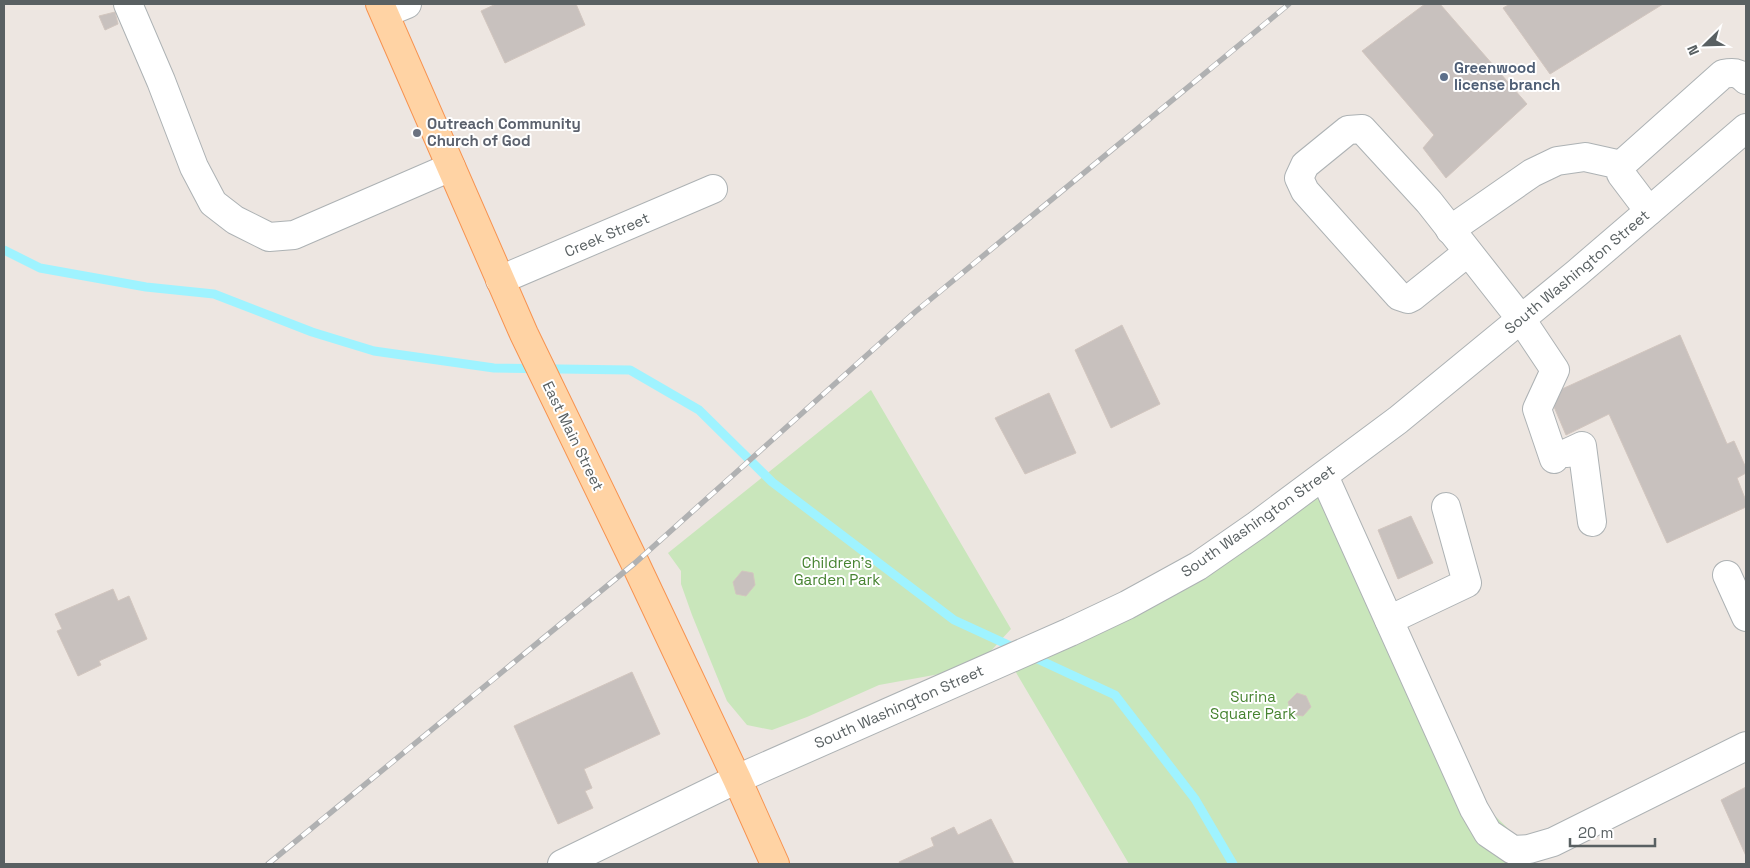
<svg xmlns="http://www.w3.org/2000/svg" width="1750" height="868" font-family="'Space Grotesk',sans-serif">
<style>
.green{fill:#c9e6bb}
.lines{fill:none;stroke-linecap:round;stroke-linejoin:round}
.stream{stroke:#9ff3ff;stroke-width:9}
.building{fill:#c8c1be;stroke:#d2c6bf}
.minor-casing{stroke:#adb2b4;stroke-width:30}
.major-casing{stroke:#f79350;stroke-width:30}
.minor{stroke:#fff;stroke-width:28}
.major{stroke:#ffd3a4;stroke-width:28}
.rail-casing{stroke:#b0b1b2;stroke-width:5.5}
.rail{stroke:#fff;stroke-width:4;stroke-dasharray:11;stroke-linecap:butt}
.service-dot{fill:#5c6f8a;stroke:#fff;stroke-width:2}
.worship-dot{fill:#6b7280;stroke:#fff;stroke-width:2}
.labels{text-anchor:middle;stroke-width:4;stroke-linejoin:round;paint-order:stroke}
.service-label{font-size:15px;font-weight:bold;fill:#4e5e75;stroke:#fff;text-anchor:start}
.worship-label{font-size:15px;font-weight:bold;fill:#5b616d;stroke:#fff;text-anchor:start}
.street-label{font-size:15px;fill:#596062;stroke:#fff}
.park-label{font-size:15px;fill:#468330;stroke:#fff}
</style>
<rect width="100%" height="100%" fill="#ede6e1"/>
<g class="green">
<path d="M871,390L1011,629L989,653L945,673L879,685L807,717L772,730L747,725L727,701L692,615L681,584V571L668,553Z"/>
<path d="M1324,476L1462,784L1529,849L1531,864H1129L1014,669Z"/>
</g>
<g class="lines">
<g class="stream">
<path d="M4,250L40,268L146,287L214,294L312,332L374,351L494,368L630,370L699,410L772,482L954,620L1017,649"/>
<path d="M1031,656L1115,695L1195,799L1233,864"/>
</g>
</g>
<g class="building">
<path d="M496,4H576L585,25L505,63L481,11Z"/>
<path d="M1425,4H1440L1527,104L1446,178L1423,148L1434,135L1362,51Z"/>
<path d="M1510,4H1663L1550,74L1503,8Z"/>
<path d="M115,12L118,24L105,30L99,16Z"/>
<path d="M1122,325L1160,404L1111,428L1075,350Z"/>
<path d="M1680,335L1727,444L1734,441L1746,468V473L1737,478L1746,501V507L1667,543L1609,414L1566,435L1549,395Z"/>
<path d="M1049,393L1076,453L1025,474L995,418Z"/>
<path d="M1411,516L1433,563L1398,579L1378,530Z"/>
<path d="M742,571L753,573L755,585L746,596L736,594L733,582Z"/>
<path d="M113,589L118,601L129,596L147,639L99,661L101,665L78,676L57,631L62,629L55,614Z"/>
<path d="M632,672L660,734L584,769L592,788L585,791L593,808L558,824L514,726Z"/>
<path d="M1297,693L1306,696L1311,707L1303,716L1292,714L1288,702Z"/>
<path d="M1746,787V856L1721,800Z"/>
<path d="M991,819L1014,864H900L899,862L934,846L931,838L954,827L958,835Z"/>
</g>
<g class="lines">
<defs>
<g id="minor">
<path d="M128,4L161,81L194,167L213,203L235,220L269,237L294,235L451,167"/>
<path d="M385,13L407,4"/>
<path d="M1621,165L1723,74C1733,72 1738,72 1746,80"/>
<path d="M1621,165V174L1649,211"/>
<path d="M1450,230L1532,173L1557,161L1585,157L1621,165"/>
<path d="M1468,252L1412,297L1408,299L1399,296L1305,191L1299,178L1305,165L1348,130L1362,129L1429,202L1521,319L1555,370L1537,409L1554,459"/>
<path d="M500,280L713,189"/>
<path d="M1567,453L1582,446L1592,522"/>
<path d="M1324,476L1474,809L1488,833L1513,850L1529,849L1553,842L1746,746"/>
<path d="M1727,575L1746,617"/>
<path d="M1389,620L1467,583L1446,507"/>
<path d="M562,864L737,779L1070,632L1127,605L1198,566L1257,525L1398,420L1577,273L1746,128"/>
</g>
<path id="major" d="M380,4L524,334L635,563L737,779L775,864"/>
</defs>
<use href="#minor" class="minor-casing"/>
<use href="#major" class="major-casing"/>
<use href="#minor" class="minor"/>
<use href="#major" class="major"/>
<defs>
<path id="rail" d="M268,864L635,563L915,312L1289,4"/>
</defs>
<use href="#rail" class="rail-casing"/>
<use href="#rail" class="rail"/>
</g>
<circle class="service-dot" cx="1444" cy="77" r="5"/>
<circle class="worship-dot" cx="417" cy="133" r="5"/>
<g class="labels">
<g class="service-label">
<text x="1454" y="73">Greenwood<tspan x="1454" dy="17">license branch</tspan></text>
</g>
<g class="worship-label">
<text x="427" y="129">Outreach Community<tspan x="427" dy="17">Church of God</tspan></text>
</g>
<g class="street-label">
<text transform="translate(607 235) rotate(-23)" y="5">Creek Street</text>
<text transform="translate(1577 272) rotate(-40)" y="5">South Washington Street</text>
<text transform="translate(573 436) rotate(64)" y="5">East Main Street</text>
<text transform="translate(1258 521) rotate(-35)" y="5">South Washington Street</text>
<text transform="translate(899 707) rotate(-24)" y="5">South Washington Street</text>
</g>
<g class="park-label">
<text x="837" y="568">Children's<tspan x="837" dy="17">Garden Park</tspan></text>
<text x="1253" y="702">Surina<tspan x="1253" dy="17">Square Park</tspan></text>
</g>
</g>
<rect width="1750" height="868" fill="none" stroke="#596062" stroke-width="10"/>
<g transform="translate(1705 45) rotate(247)" stroke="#ffffff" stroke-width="4" paint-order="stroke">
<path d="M0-4L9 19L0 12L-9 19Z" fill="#596062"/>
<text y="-8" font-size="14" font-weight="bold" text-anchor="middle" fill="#596062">N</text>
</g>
<path d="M1570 838v8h85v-8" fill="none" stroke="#596062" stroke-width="2.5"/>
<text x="1578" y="838" font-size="15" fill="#596062" stroke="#ffffff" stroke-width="4" paint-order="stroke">20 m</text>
</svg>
